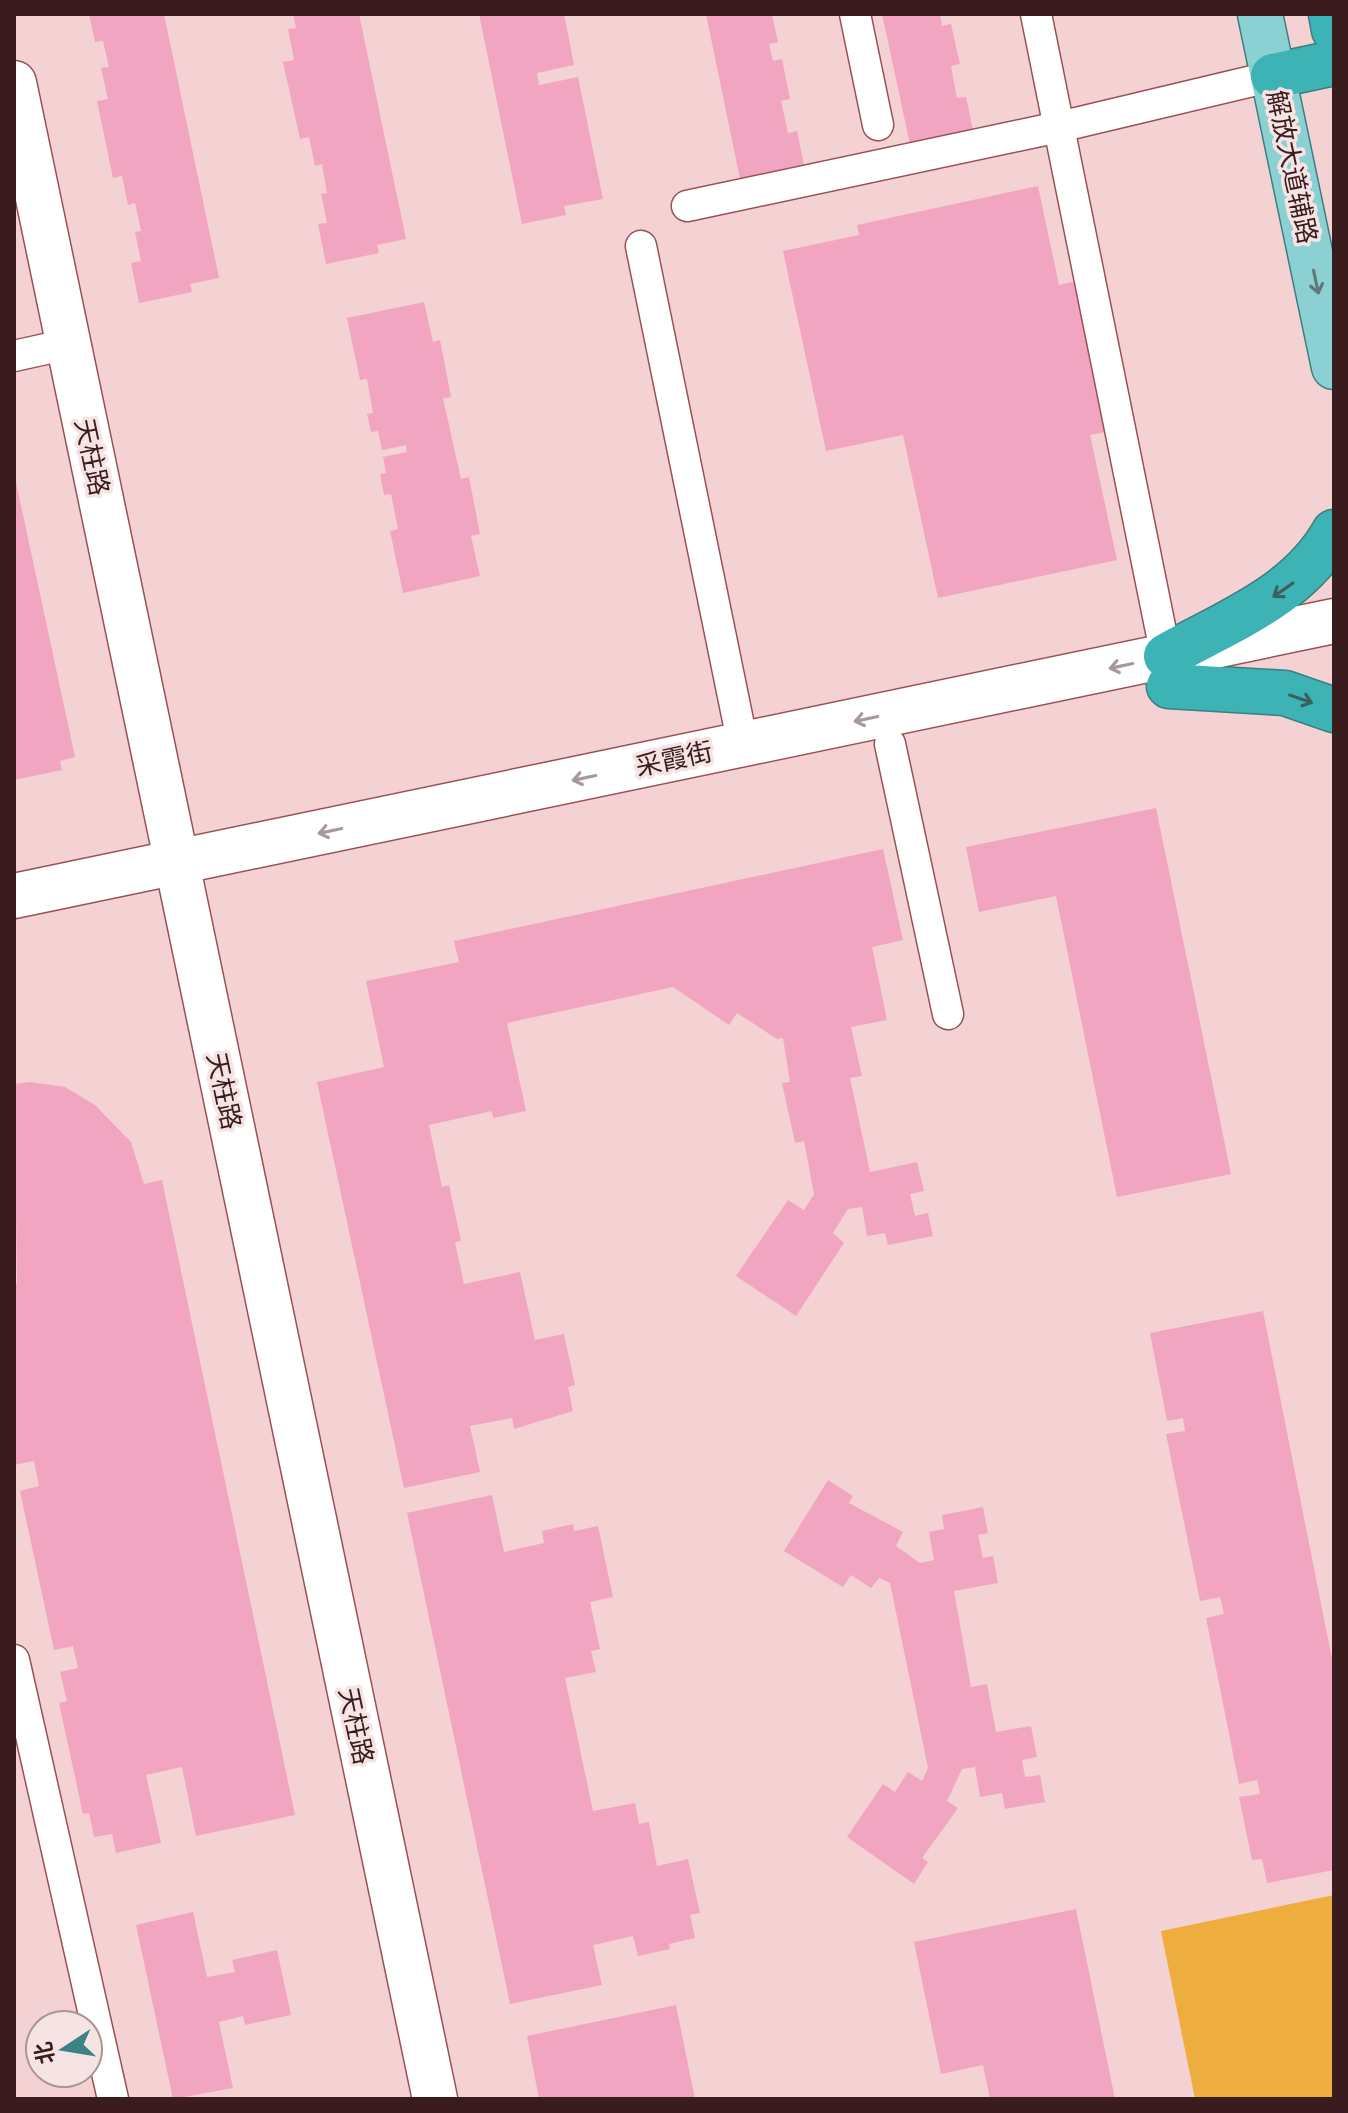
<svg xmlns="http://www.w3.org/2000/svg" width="1348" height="2113" font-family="Poppins,'Noto Sans SC',sans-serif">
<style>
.green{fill:#eeae3f}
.building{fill:#f2a5c0}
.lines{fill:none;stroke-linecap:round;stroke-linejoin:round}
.street-casing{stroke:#995155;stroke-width:33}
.secondary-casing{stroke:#995155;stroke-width:47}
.primary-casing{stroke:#3c7e81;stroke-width:47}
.highway-casing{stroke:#3c7e81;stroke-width:47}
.street{stroke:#fff;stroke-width:30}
.secondary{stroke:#fff;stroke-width:44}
.primary{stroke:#8bd1d3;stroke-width:44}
.highway{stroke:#3db3b6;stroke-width:44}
.oneway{stroke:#637678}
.oneway2{stroke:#3c6062}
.oneway3{stroke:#a7999a}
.labels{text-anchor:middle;stroke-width:7;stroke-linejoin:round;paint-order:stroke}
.street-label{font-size:26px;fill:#3b1c1e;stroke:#f6e4e4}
</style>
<rect width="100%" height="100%" fill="#f4d2d3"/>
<path class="green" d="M1334,1895V2099H1195L1161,1931Z"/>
<g class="building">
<path d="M89,14H164L219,278L190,284L192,292L139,303L131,263L141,261L135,232L141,231L135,203L128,205L122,176L113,178L97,101L108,99L101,68L109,67L103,41L95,42Z"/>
<path d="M293,14H359L406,239L377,245L379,253L326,264L318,224L327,223L321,194L327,193L322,164L315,166L309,137L300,139L283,62L294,60L288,29L296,28Z"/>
<path d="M479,14H564L574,65L537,73L539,85L578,77L603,199L564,206L566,215L522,224Z"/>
<path d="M706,14H772L778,42L769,44L773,61L782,59L790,99L781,101L788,133L797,131L805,170L741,184Z"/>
<path d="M882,14H940L942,26L951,24L960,64L951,66L957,98L966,97L974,135L911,149Z"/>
<path d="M1038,186L1059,285L1094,277L1126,428L1090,435L1117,560L938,598L903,435L826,451L783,251L859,235L857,225Z"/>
<path d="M424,302L433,342L440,340L451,397L443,398L461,479L469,477L480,534L471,536L480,576L403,593L390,531L398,529L391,494L384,495L380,474L386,473L383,457L407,452L406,445L382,450L378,431L371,432L367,414L373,413L367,379L360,380L347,318Z"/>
<path d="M14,473L75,757L60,761L62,770L14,780Z"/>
<path d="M1156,808L1231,1174L1117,1197L1056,896L979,912L966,847Z"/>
<path d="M883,849L903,940L872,947L887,1020L851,1027L862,1076L850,1078L870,1172L917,1162L924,1191L910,1194L915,1216L928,1213L933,1236L888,1245L885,1233L867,1236L862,1207L848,1209L833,1233L844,1243L796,1316L736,1276L788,1200L804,1210L814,1194L804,1141L795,1143L782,1083L790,1082L783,1038L777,1039L737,1013L729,1025L673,987L507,1023L526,1111L493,1118L492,1111L429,1125L442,1187L449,1185L461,1241L455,1242L464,1284L520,1272L535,1340L564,1334L575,1385L568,1387L573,1411L514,1429L512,1418L470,1426L480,1472L404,1488L317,1082L384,1067L366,981L459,962L454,941Z"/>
<path d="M30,1082L65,1087L95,1105L131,1142L144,1184L162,1180L295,1815L196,1836L182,1767L146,1775L161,1843L116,1853L112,1834L94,1837L89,1813L83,1814L59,1703L67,1701L60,1672L78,1668L73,1646L54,1650L20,1491L39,1486L34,1461L14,1465V1284L17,1283L14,1084Z"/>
<path d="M1263,1311L1334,1669V1870L1267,1883L1262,1859L1252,1860L1239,1797L1260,1794L1257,1780L1239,1784L1206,1618L1224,1614L1220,1597L1200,1601L1166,1434L1185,1431L1183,1418L1167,1421L1150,1333Z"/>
<path d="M828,1480L853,1496L849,1503L903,1532L896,1546L920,1563L934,1560L929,1532L944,1529L942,1515L983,1507L988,1533L978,1535L983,1558L993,1556L998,1583L954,1591L971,1687L987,1684L996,1732L1031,1726L1037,1757L1022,1760L1025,1777L1040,1775L1045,1802L1005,1809L1002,1793L980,1797L975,1767L962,1769L947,1801L958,1808L922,1858L928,1862L914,1884L847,1837L883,1784L895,1792L908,1772L922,1781L928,1768L890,1583L879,1578L871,1588L851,1575L843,1587L784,1551Z"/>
<path d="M492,1495L504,1552L544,1543L542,1531L573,1524L574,1531L598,1526L613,1597L590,1602L600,1649L591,1651L596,1672L565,1678L593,1811L635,1803L639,1824L649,1822L657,1866L688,1859L700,1913L690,1915L695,1938L669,1944L670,1949L638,1956L633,1936L593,1945L602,1985L510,2004L407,1513Z"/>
<path d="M1076,1909L1115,2099H990L983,2065L941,2074L914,1942Z"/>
<path d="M193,1912L207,1977L235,1972L232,1960L277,1950L291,2015L245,2025L243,2016L219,2022L233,2088L173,2099L136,1925Z"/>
<path d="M676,2005L695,2099H539L527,2036Z"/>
</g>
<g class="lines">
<defs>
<g id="street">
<path d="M855,14L878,125"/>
<path d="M1036,14L1166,656"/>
<path d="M687,206L1059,127L1273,76"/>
<path d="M641,246L743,745"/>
<path d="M14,356L68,344"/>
<path d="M890,744L948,1014"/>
<path d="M14,1660L113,2099"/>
</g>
<g id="secondary">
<path d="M14,83L435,2099"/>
<path d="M14,896L1334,621"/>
</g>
<path id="primary" d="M1260,14L1334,367"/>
<g id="highway">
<path d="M1331,14L1334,30"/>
<path d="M1273,76L1334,63"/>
<path d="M1166,656C1227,622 1298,596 1334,532"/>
<path d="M1169,686L1285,693L1334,710"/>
</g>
</defs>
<use href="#street" class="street-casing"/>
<use href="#secondary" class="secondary-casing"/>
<use href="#primary" class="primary-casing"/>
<use href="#highway" class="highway-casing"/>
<use href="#street" class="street"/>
<use href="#secondary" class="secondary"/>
<use href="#primary" class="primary"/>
<use href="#highway" class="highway"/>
</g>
<defs><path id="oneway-shaft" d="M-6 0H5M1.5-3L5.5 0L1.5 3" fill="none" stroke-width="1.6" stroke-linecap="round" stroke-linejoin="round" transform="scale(2)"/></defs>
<use class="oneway" href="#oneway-shaft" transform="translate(1316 282) rotate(78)"/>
<g class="oneway2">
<use href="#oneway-shaft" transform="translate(1283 590) rotate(145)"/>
<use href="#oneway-shaft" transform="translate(1301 699) rotate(19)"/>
</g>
<g class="oneway3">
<use href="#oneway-shaft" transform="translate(1121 666) rotate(168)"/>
<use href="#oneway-shaft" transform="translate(866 719) rotate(168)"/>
<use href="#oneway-shaft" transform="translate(584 778) rotate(168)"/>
<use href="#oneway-shaft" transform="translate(330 831) rotate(168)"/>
</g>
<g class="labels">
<g class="street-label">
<text transform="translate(1292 167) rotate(78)" y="9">解放大道辅路</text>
<text transform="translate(92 457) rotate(78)" y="9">天柱路</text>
<text transform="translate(674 759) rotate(-12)" y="9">采霞街</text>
<text transform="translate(224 1091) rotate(78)" y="9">天柱路</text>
<text transform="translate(356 1726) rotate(78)" y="9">天柱路</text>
</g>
</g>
<rect width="1348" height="2113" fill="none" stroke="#3b1c1e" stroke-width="32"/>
<g transform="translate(64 2049) rotate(258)"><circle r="38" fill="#f6e4e4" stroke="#ab9495" stroke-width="2"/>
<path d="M0-6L14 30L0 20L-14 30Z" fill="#3b8385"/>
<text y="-12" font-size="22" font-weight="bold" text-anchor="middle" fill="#3b1c1e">北</text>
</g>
</svg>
